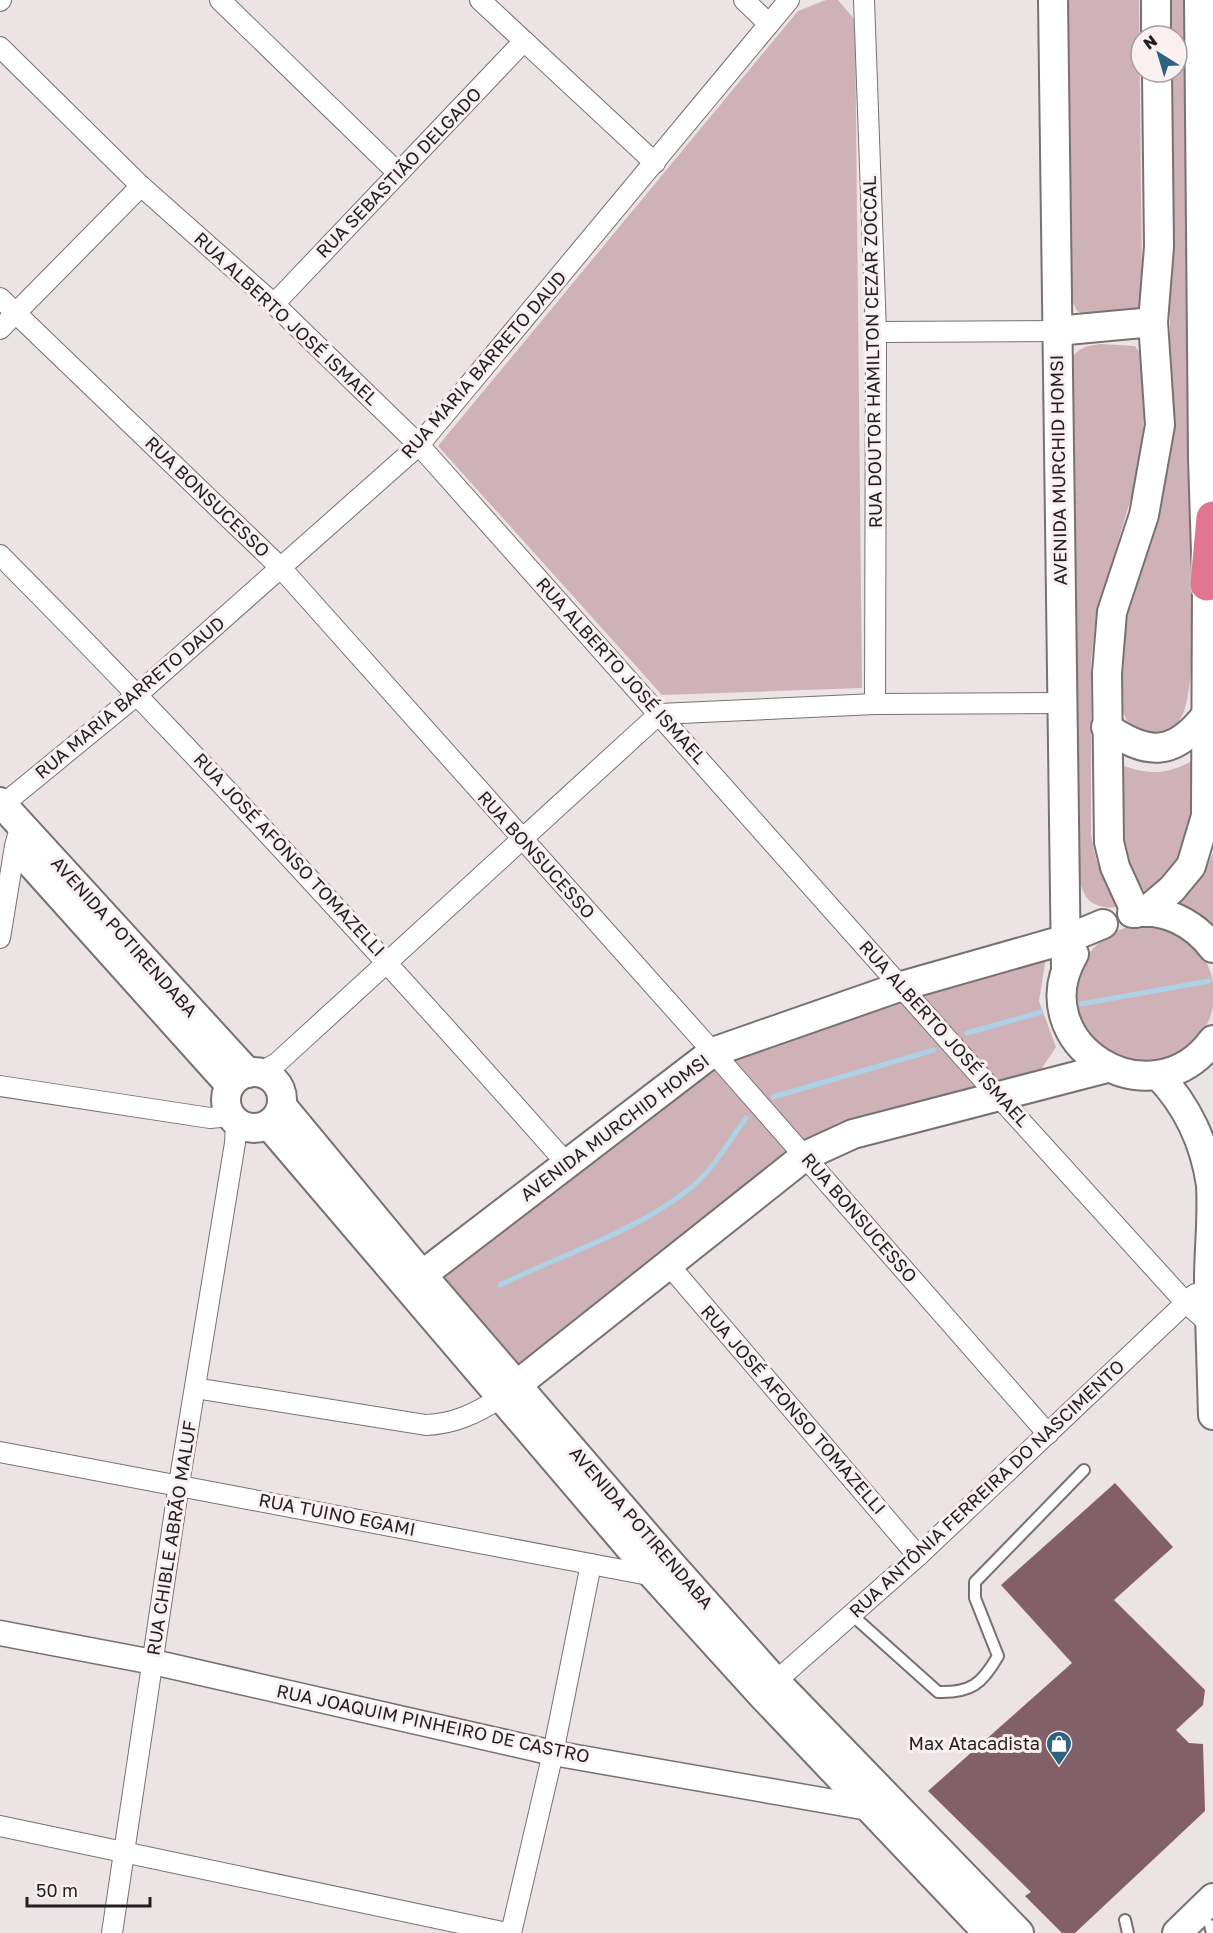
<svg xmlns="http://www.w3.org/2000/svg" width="1213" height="1933" font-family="'Golos Text',sans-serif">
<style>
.green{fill:#ceb2b8}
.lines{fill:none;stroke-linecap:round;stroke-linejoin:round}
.stream{stroke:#add2e6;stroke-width:5}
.building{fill:#835f67}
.service-casing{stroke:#797072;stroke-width:14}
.minor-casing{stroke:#797072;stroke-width:22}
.tertiary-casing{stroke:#797072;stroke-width:27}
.secondary-casing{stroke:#797072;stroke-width:32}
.motorway-casing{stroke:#c1c0c1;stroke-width:36}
.service{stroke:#fff;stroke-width:10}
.minor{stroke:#fff;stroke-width:20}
.tertiary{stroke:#fff;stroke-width:24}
.secondary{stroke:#fff;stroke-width:28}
.motorway{stroke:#e17592;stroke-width:33}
.labels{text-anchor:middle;stroke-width:6;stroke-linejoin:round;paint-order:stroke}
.street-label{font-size:18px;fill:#231f20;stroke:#faf0f2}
.poi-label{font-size:18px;fill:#231f20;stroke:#faf0f2;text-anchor:end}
</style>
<rect width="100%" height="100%" fill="#ece3e4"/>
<g class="green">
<path d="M826,0H838L855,20L862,688L662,695L438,446L798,11Z"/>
<path d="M1067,0H1139L1142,285L1141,304L1134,312L1086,315L1077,311L1070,296Z"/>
<path d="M1169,0H1189L1193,608C1192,635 1193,690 1183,714C1177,726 1166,732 1154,735L1134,729L1126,719L1119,701L1120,628L1161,502L1170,458V72H1177V36H1169Z"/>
<path d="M1101,344L1135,346L1142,356L1144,417L1140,467L1096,617L1091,661V834C1096,865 1102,880 1120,906C1108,910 1089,906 1084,893C1081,887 1082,884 1077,880L1071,359C1079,347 1087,346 1101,344Z"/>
<path d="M1194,760C1193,821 1197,851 1147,893L1134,880L1123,861L1122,765C1149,776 1169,774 1194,760Z"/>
<path d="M1213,853V928L1170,907C1189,892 1204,876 1213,853Z"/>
<circle cx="1145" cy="994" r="69"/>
<path d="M1046,957L1039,1001L1056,1047L1030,1086L1005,1093L913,989Z"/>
<path d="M899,993L990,1095L806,1148L723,1054Z"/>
<path d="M711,1061L795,1155L519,1374L430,1275Z"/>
</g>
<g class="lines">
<g class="stream">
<path d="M1081,1004L1209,981"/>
<path d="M967,1033L1041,1012"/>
<path d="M773,1097L934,1050"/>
<path d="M500,1285C563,1254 633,1233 688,1190C712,1172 729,1141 746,1118"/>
</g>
</g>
<path class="building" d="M1115,1483L1173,1547L1114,1600L1205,1690L1203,1705L1176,1730L1189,1743L1203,1744L1205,1811L1075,1933H1062L1025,1896L1031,1892L928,1791L1072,1663L1001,1585Z"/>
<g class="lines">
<defs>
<g id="service">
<path d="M852,1615L938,1692C971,1693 982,1684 998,1656L975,1598V1582L1084,1470"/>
<path d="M1125,1920L1128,1933"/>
<path d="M1210,1925L1212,1933"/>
</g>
<g id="minor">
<path d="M220,0L398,173"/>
<path d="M480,0L655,163"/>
<path d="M744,0L769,24"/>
<path d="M864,0L876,332L875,704"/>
<path d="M0,1L1,0"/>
<path d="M0,47L141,186L274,304L419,445L998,1096L1186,1303L1211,1325"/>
<path d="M0,298L281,568L713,1052L1048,1434"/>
<path d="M274,304L524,41"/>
<path d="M0,329L141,186"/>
<path d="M876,332L1056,331"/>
<path d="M0,555C196,752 383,956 567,1164"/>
<path d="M0,807L138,694L419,445L789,0"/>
<path d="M0,938L15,846L21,824"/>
<path d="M259,1073L277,1063L659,714L875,704L1062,703"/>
<path d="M0,1086L210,1118L230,1116"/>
<path d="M668,1264L918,1556"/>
<path d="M195,1388L426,1425C454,1424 477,1413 500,1398"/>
<path d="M0,1452L654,1576L657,1573"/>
<path d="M767,1689L918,1556L1195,1294"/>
<path d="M0,1826L507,1933"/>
<path d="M112,1933L179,1484L235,1143L236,1123"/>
<path d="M511,1933L553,1753L591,1564"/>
</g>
<path id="tertiary" d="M0,1633L153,1662L553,1753L868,1808"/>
<g id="secondary">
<path d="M1053,0L1066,969"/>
<path d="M1156,0V36"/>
<path d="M1056,331L1153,322"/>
<path d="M1106,727C1148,756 1174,757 1207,714"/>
<path d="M0,802L248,1073"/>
<path d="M28,860L230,1085"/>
<path d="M1145,912L1172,889L1191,866L1206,816L1207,584L1203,458L1199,0"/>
<path d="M1132,913C1164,907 1194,923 1213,948"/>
<path d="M1136,913L1115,867L1109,842L1107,673L1112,612L1144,515L1160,425L1153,322L1159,247L1157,72"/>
<path d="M1074,954C1021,1043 1151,1125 1213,1040"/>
<circle cx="254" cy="1100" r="28"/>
<path d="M1158,1075C1187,1105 1205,1144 1211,1185C1213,1216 1209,1250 1209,1281C1210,1326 1212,1370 1213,1415"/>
<path d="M282,1106L422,1275L669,1562L776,1682L1019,1933"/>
<path d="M269,1125L654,1576L762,1695L988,1933"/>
<path d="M422,1275L713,1052L902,986L1067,939L1103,924"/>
<path d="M504,1395L805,1156L853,1134L1107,1068"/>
<path d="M1177,1933L1213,1898"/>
</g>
<path id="motorway" d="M1207,584L1213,518"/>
</defs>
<use href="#service" class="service-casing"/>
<use href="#minor" class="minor-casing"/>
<use href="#tertiary" class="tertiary-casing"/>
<use href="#secondary" class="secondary-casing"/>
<use href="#motorway" class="motorway-casing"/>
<use href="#service" class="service"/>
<use href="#minor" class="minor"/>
<use href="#tertiary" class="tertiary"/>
<use href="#secondary" class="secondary"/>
<use href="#motorway" class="motorway"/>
</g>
<defs>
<symbol id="shop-pin" viewBox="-11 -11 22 30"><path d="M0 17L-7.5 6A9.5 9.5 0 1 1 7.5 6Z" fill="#2d637e" stroke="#faf0f2"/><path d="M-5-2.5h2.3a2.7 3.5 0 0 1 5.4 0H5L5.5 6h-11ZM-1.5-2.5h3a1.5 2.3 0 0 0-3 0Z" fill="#fff"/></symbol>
</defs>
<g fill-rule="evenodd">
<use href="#shop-pin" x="1044" y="1729" width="30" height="40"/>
</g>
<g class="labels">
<g class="street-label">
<text transform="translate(399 173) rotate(-46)" y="6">RUA SEBASTIÃO DELGADO</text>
<text transform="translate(286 319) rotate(43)" y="6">RUA ALBERTO JOSÉ ISMAEL</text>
<text transform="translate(873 352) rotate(-91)" y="6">RUA DOUTOR HAMILTON CEZAR ZOCCAL</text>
<text transform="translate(484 365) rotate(-49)" y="6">RUA MARIA BARRETO DAUD</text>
<text transform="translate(1059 470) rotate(-91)" y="6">AVENIDA MURCHID HOMSI</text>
<text transform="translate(207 497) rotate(44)" y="6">RUA BONSUCESSO</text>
<text transform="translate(621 671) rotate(48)" y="6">RUA ALBERTO JOSÉ ISMAEL</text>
<text transform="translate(130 698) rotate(-40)" y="6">RUA MARIA BARRETO DAUD</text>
<text transform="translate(289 855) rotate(47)" y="6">RUA JOSÉ AFONSO TOMAZELLI</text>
<text transform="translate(536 855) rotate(48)" y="6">RUA BONSUCESSO</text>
<text transform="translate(124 937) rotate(48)" y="6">AVENIDA POTIRENDABA</text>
<text transform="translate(944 1034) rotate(48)" y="6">RUA ALBERTO JOSÉ ISMAEL</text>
<text transform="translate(615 1128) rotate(-37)" y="6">AVENIDA MURCHID HOMSI</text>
<text transform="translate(859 1218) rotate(49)" y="6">RUA BONSUCESSO</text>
<text transform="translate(793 1410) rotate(49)" y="6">RUA JOSÉ AFONSO TOMAZELLI</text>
<text transform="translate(987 1489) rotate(-43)" y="6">RUA ANTÔNIA FERREIRA DO NASCIMENTO</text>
<text transform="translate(337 1515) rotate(11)" y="6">RUA TUINO EGAMI</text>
<text transform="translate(641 1528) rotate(49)" y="6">AVENIDA POTIRENDABA</text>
<text transform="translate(172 1538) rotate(-81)" y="6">RUA CHIBLE ABRÃO MALUF</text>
<text transform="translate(433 1724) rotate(12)" y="6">RUA JOAQUIM PINHEIRO DE CASTRO</text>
</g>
<g class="poi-label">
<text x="1040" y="1750">Max Atacadista</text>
</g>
</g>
<g transform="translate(1159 54) rotate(323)"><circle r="28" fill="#faf0f2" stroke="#a49c9e" stroke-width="1.5"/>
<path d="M0-4.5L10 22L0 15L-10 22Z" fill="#2d637e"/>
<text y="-9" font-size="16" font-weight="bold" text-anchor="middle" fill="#231f20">N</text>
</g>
<path d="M27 1897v9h123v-9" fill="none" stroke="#231f20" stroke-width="3"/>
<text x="36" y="1897" font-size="18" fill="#231f20" stroke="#faf0f2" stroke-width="4.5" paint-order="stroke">50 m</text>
</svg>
